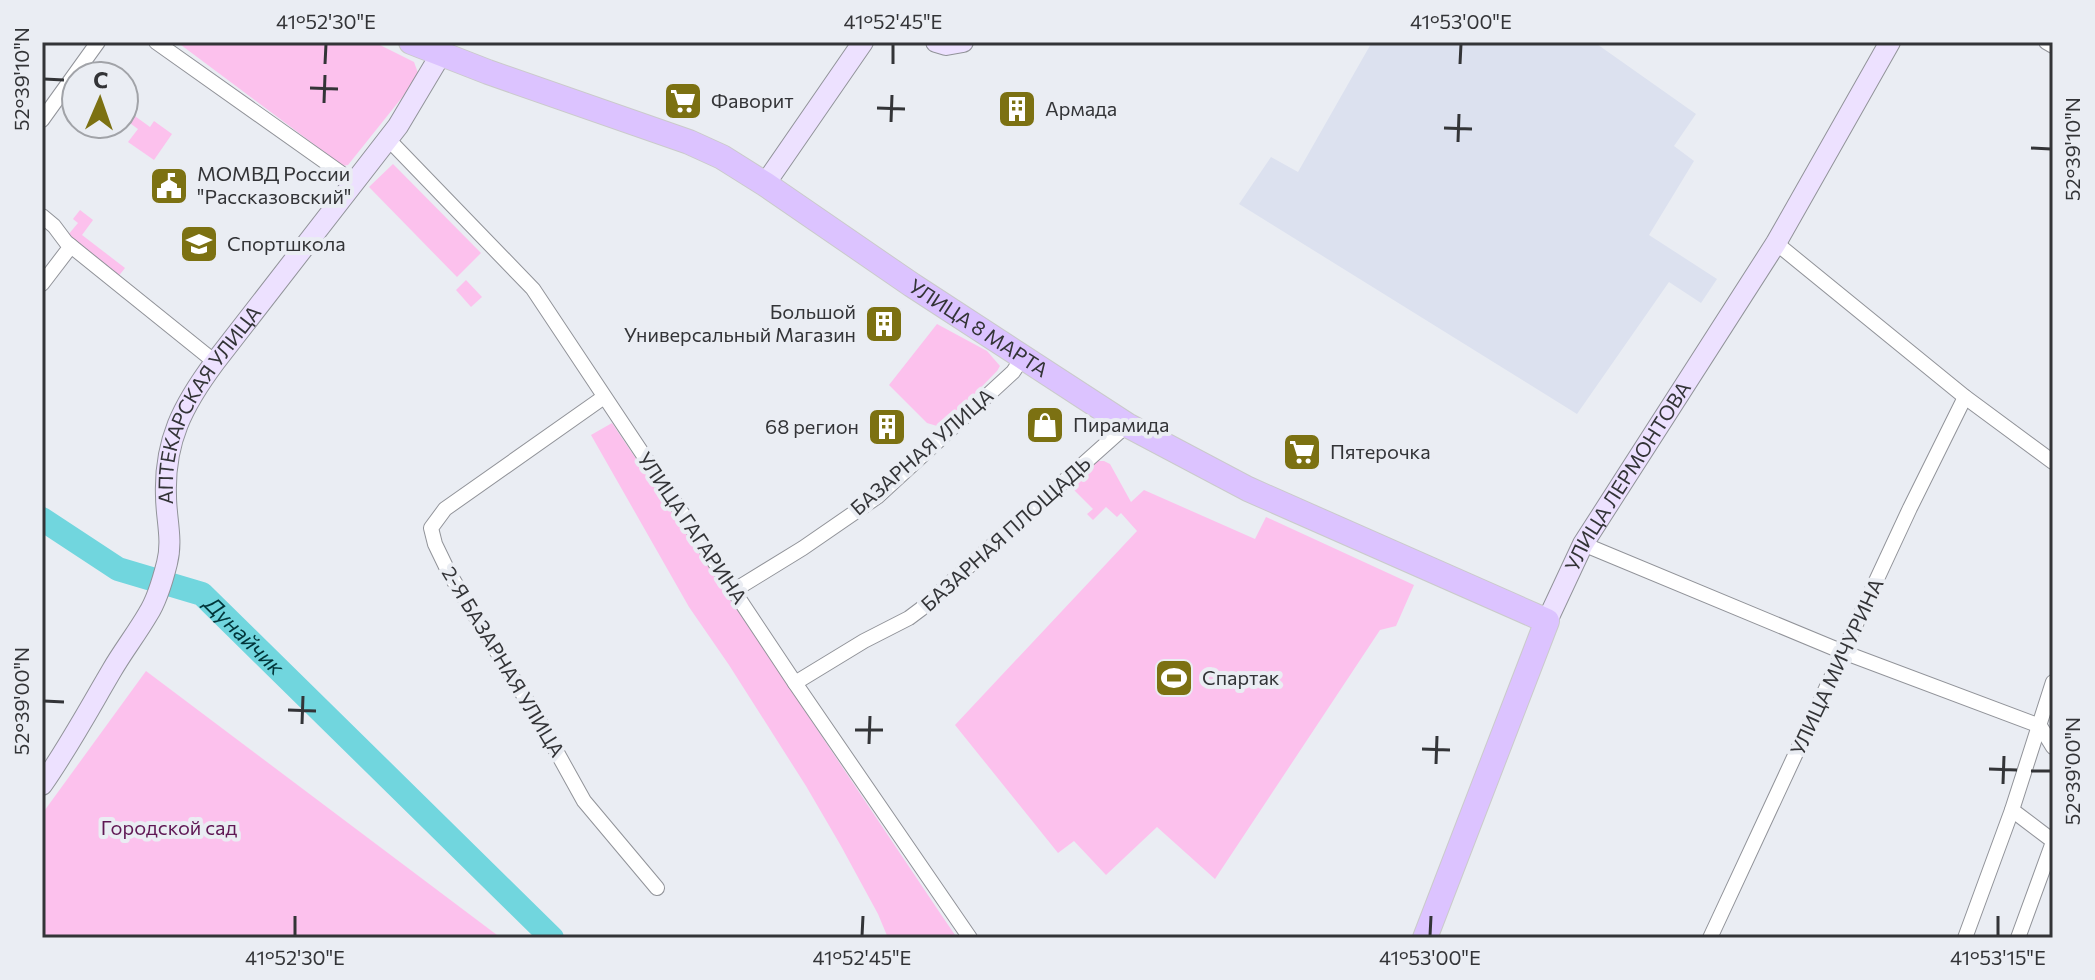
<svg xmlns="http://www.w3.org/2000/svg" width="2095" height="980" font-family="Commissioner,sans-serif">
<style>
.built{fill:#dce1ef}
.green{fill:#fcc1ed}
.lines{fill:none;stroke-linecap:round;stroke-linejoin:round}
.river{stroke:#71d6de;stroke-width:24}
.street-casing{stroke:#919399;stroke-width:16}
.secondary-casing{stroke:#919399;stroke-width:22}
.primary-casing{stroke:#cacacb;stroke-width:26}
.street{stroke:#fff;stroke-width:14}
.secondary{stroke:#ede1ff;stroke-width:20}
.primary{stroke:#dcc3ff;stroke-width:24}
.ticks{fill:none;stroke:#333437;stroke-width:3}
.labels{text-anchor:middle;stroke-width:8;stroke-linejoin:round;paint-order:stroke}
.poi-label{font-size:20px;fill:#333437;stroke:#eaedf3;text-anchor:start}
.street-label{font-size:20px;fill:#333437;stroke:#eaedf3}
.park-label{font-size:20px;fill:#5f1854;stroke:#eaedf3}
.water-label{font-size:22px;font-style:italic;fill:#013438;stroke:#eaedf3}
.neatline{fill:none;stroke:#333437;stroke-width:3}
.ticks-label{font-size:20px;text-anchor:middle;fill:#333437}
</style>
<rect width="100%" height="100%" fill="#eaedf3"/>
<path class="built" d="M1372,42H1594L1696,114L1674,146L1694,161L1649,235L1717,279L1701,303L1669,282L1577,414L1239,204L1271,157L1298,172Z"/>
<g class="green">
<path d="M177,42H374L414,62L418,73L416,80L348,165L343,166Z"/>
<path d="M132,114L150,127L154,121L172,134L154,160L128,142L138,129L127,121Z"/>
<path d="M393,164L481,253L457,277L369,187Z"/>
<path d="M80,210L93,220L82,235L125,268L117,278L68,235L78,223L73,219Z"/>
<path d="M466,280L482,297L471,307L456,290Z"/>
<path d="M937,324L987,351L1000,366L997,371L946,423L937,426L927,423L889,385Z"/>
<path d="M612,423L938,910L957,938H888L878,914L841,846L806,786L729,665L689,607L591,435Z"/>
<path d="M1094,461H1104L1110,464L1131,502L1144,490L1255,539L1266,517L1414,585L1396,626L1380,630L1215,879L1157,827L1106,875L1074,841L1058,853L955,725L1137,531L1121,513L1117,517L1106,507L1093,520L1087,514L1093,509L1067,483Z"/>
<path d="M146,671L501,938H42V814Z"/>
</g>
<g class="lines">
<path class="river" id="s1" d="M42,519L118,569L202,594L552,938"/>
<defs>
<g id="street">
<path d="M156,42L355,183"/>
<path d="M2046,42L2053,46"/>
<path d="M42,120L98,42"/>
<path d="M389,140L533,289L795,683L970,938"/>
<path d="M42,216L54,226L66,242L215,362"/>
<path d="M1776,243L1965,397L2053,462"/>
<path d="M42,284L71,246"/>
<path d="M604,397L445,509L431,528L435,544L449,573L544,729L584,801L657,888"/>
<path d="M1583,544L1843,652L2040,726L2053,747"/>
<path d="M733,591L803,548L877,497L1013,372L1023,357"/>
<path d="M795,683L864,641L909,618L921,609L1127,425"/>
<path d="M2012,810L2053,841"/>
<path d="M1710,938L1910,508L1965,397"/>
<path d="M1965,938L2012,810L2053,682"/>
<path d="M2018,938L2053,842"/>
</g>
<g id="secondary">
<path d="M936,42L946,45L963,42"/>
<path d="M765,184L863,42"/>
<path id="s2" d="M1547,621L1583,544L1776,243L1890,42"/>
<path id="s3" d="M42,785C68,748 89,709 112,670C123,651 137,633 148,614C157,600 163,579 167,563C173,540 166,518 166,496C164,441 183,405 215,362L398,126L441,54"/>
</g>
<g id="primary">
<path id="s4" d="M411,42L488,72L689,142L722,157L765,184L912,285L1127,425L1248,489L1547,621L1425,938"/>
</g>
</defs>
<use href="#street" class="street-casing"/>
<use href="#secondary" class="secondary-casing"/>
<use href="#primary" class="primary-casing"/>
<use href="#street" class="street"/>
<use href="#secondary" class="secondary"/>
<use href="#primary" class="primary"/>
</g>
<path class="ticks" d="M325,64L326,44M893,64V44M1460,64L1461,44M44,79L64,80M310,88L338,89M324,103L325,75M877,108L905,109M891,122L892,95M1444,128L1472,129M1458,142L1459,114M2031,148L2051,149M44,701L64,702M288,710L316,711M302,724L303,696M855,730H883M869,744L870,716M1422,749L1450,750M1436,764L1437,736M1989,769L2017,770M2031,771H2051M2003,784L2004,756M295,936V916M862,936L863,916M1430,936L1431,916M1998,936V916"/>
<defs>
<symbol id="supermarket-square" viewBox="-11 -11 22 22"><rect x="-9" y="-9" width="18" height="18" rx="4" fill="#7c7112" stroke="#eaedf3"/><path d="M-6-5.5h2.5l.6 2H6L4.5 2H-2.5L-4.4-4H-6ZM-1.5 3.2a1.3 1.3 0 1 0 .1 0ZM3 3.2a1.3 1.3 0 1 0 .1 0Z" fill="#fff"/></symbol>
<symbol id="building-square" viewBox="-11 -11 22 22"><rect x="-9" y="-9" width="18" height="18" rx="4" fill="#7c7112" stroke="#eaedf3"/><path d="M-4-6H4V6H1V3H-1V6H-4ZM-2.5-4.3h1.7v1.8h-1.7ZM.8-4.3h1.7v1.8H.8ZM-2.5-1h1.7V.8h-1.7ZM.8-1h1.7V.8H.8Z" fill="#fff"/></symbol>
<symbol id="civic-square" viewBox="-11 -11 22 22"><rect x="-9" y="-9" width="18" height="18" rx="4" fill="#7c7112" stroke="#eaedf3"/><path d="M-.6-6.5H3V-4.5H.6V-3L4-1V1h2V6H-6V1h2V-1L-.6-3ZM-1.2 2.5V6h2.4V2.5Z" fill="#fff"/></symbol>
<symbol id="school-square" viewBox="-11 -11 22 22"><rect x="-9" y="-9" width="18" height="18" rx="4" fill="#7c7112" stroke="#eaedf3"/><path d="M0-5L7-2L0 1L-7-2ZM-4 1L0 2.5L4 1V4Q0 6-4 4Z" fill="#fff"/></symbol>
<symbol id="shop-square" viewBox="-11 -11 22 22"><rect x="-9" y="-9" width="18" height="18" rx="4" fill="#7c7112" stroke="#eaedf3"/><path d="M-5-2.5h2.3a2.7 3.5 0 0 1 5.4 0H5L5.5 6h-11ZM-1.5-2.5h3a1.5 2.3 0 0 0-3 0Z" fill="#fff"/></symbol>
<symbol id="stadium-square" viewBox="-11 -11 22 22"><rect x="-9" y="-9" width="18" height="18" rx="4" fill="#7c7112" stroke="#eaedf3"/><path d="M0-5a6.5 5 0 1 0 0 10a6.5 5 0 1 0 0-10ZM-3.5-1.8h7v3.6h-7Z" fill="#fff"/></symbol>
</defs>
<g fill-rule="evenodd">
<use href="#supermarket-square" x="661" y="79" width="44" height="44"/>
<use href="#building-square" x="995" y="87" width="44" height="44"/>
<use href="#civic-square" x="147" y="164" width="44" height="44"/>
<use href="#school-square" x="177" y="222" width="44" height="44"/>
<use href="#building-square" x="862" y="302" width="44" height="44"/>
<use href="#shop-square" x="1023" y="403" width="44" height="44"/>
<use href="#building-square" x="865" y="405" width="44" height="44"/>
<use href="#supermarket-square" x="1280" y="430" width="44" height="44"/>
<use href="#stadium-square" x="1152" y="656" width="44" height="44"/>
</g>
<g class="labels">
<g class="poi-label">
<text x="711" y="108">Фаворит</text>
<text x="1045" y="116">Армада</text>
<text x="197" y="181">МОМВД России<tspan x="197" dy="23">"Рассказовский"</tspan></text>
<text x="227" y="251">Спортшкола</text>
<text x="856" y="319" text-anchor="end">Большой<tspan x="856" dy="23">Универсальный Магазин</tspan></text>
<text x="1073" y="432">Пирамида</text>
<text x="859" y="434" text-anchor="end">68 регион</text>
<text x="1330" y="459">Пятерочка</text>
<text x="1202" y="685">Спартак</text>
</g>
<g class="street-label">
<text dy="7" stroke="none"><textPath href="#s4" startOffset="640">УЛИЦА 8 МАРТА</textPath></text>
<text dy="7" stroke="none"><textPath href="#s3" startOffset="426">АПТЕКАРСКАЯ УЛИЦА</textPath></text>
<text transform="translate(922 452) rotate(-41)" y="7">БАЗАРНАЯ УЛИЦА</text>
<text dy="7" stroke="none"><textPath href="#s2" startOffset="166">УЛИЦА ЛЕРМОНТОВА</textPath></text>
<text transform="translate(692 528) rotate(56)" y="7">УЛИЦА ГАГАРИНА</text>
<text transform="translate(1006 534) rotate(-42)" y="7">БАЗАРНАЯ ПЛОЩАДЬ</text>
<text transform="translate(503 662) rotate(59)" y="7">2-Я БАЗАРНАЯ УЛИЦА</text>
<text transform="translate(1837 667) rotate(-65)" y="7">УЛИЦА МИЧУРИНА</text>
</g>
<g class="park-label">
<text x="169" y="835">Городской сад</text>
</g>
<g class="water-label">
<text dy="8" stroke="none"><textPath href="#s1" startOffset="238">Дунайчик</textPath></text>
</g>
</g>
<rect width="2095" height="980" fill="none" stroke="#eaedf3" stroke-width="88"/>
<g transform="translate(100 100) rotate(2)"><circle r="38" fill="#eaedf3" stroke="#a1a3a8" stroke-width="2"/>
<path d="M0-6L14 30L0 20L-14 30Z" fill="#7c7112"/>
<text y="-12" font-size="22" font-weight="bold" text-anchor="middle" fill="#333437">С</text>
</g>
<rect x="44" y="44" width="2007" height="892" class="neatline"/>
<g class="ticks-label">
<text x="326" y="29">41°52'30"E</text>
<text x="893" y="29">41°52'45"E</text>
<text x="1461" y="29">41°53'00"E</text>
<text transform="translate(22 79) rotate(-90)" y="7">52°39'10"N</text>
<text transform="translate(2073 149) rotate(-90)" y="7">52°39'10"N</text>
<text transform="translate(22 701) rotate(-90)" y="7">52°39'00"N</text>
<text transform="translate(2073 771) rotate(-90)" y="7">52°39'00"N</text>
<text x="295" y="965">41°52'30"E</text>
<text x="862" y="965">41°52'45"E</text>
<text x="1430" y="965">41°53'00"E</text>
<text x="1998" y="965">41°53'15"E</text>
</g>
</svg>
